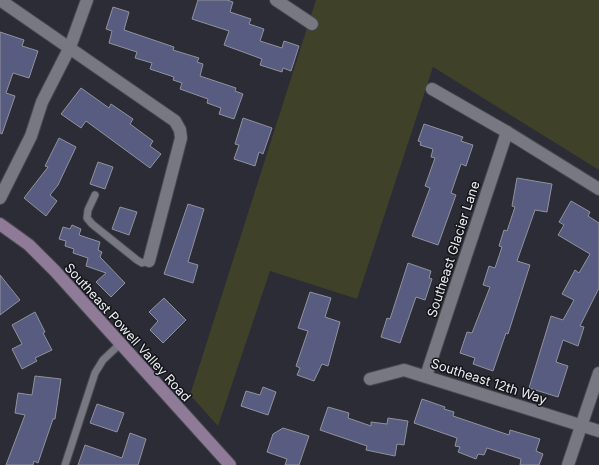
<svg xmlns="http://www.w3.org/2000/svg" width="599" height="465" font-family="Inter,sans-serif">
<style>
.green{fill:#3f4129}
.building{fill:#585c80;stroke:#90929c}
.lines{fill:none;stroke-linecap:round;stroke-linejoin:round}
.lane-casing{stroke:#474950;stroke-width:9}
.street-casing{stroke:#474950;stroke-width:14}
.secondary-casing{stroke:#474950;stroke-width:14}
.lane{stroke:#777882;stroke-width:7}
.street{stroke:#777882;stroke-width:12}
.secondary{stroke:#8f7b98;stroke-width:12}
.labels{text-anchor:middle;stroke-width:3;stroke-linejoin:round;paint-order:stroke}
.street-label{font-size:13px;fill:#ecedf3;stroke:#141519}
</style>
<rect width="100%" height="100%" fill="#2b2c35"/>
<path class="green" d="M316,0H599V170L433,67L357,299L270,271L218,426L190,395Z"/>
<g class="building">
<path d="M198,0H227L233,2L230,12L251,19L249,24L264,29L260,41L282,48L284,41L299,46L291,71L283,68L282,72L260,65L262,59L224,45L229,31L192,19Z"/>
<path d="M113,7L129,12L124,30L174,47L173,50L199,58L197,62L203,64L200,76L236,88L235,91L243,94L234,119L219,114L221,108L207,103L208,99L180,89L182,83L173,80L174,77L150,69L152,63L135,58L137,52L109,43L112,31L106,29Z"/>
<path d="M0,32L24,40L22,46L38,51L29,78L13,73L6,93L15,96L2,134L0,133Z"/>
<path d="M81,88L109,108L111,104L133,119L130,124L153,141L150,146L161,154L150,168L86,121L81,128L61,114Z"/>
<path d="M243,118L272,128L263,154L259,152L255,166L234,159L239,145L235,144Z"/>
<path d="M424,124L463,137L461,141L473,145L466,166L461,164L451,193L456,195L438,245L412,236L430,188L425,186L435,158L431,157L433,149L420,145L421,142L418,141Z"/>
<path d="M59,138L76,147L58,185L50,195L57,201L46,216L24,198L48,167L45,166Z"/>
<path d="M98,162L113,167L105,189L90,184Z"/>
<path d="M517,178L552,184L547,212L535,210L517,261L530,265L508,334L506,333L493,371L473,364L475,358L460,353L467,332L472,333L490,287L483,285L489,266L495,268L502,247L499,246L504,230L507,231L515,207L512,206Z"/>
<path d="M571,201L590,212L588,216L599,223V288L580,326L584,327L578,346L563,340L556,362L568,366L558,397L529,388L551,316L563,320L574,300L562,294L575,270L579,273L590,254L558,235L564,225L559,222Z"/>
<path d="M188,204L204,209L188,262L198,265L193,283L164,274Z"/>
<path d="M120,207L137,212L129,235L112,229Z"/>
<path d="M72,225L81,229L79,235L100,242L98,250L102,252L100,257L125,283L111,297L96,282L106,273L86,266L88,258L73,253L74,249L65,246L66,241L59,239L63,227L70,229Z"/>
<path d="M408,263L431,271L429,278L432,279L425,300L416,297L400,343L381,337L387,318L390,319Z"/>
<path d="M0,275L20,300L0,315Z"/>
<path d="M310,292L331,298L325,317L340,322L328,366L322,364L314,381L297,375L300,368L296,366L308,331L298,328Z"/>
<path d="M164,298L186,320L163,343L150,330L158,321L149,312Z"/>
<path d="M35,312L45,332L43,333L52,350L35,358L37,361L22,369L12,349L22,344L12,325Z"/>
<path d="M35,376L61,379L55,419H53L38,463L34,461L33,465H6L25,415L15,413L18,393L32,395Z"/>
<path d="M263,387L276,392L268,415L241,406L246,391L260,395Z"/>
<path d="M422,399L445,407L444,409L454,412L453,416L509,435L510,430L540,439L536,451L543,454L539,465H520L521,459L487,448L484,455L478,454L476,459L458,452L460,447L455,446L457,438L414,423Z"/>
<path d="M97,404L124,413L117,432L90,423Z"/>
<path d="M328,407L349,413L348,418L371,426V422L387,424L388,418L408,421L404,445L397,444L395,456L366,450L367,446L320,430Z"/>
<path d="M283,428L309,436L299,465H285L287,459L267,452L273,434Z"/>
<path d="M130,433L146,439L138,465H78L85,445L122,458Z"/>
</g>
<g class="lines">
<defs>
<g id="lane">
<path d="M95,195L88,210L87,218L92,224L137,260L142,263L149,261"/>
<path d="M65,465L95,373L103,360L120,344"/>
</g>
<g id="street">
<path d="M0,0L175,121L180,130L181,138L149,261"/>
<path d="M276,0L312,24"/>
<path d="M432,89L507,132L599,189"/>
<path d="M0,198L31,136L42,102L70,47L87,0"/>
<path d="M426,376L507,132"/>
<path d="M370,379L404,370L599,431"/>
<path d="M568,465L599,373"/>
</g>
<path id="secondary" d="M0,224L29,245L55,271L230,465"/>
</defs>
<use href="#lane" class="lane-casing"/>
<use href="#street" class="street-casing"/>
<use href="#secondary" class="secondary-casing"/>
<use href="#lane" class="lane"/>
<use href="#street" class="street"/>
<use href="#secondary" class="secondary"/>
</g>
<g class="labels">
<g class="street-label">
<text transform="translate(453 249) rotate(-72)" y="5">Southeast Glacier Lane</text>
<text transform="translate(128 332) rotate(48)" y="5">Southeast Powell Valley Road</text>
<text transform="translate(489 381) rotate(18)" y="5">Southeast 12th Way</text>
</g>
</g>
</svg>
